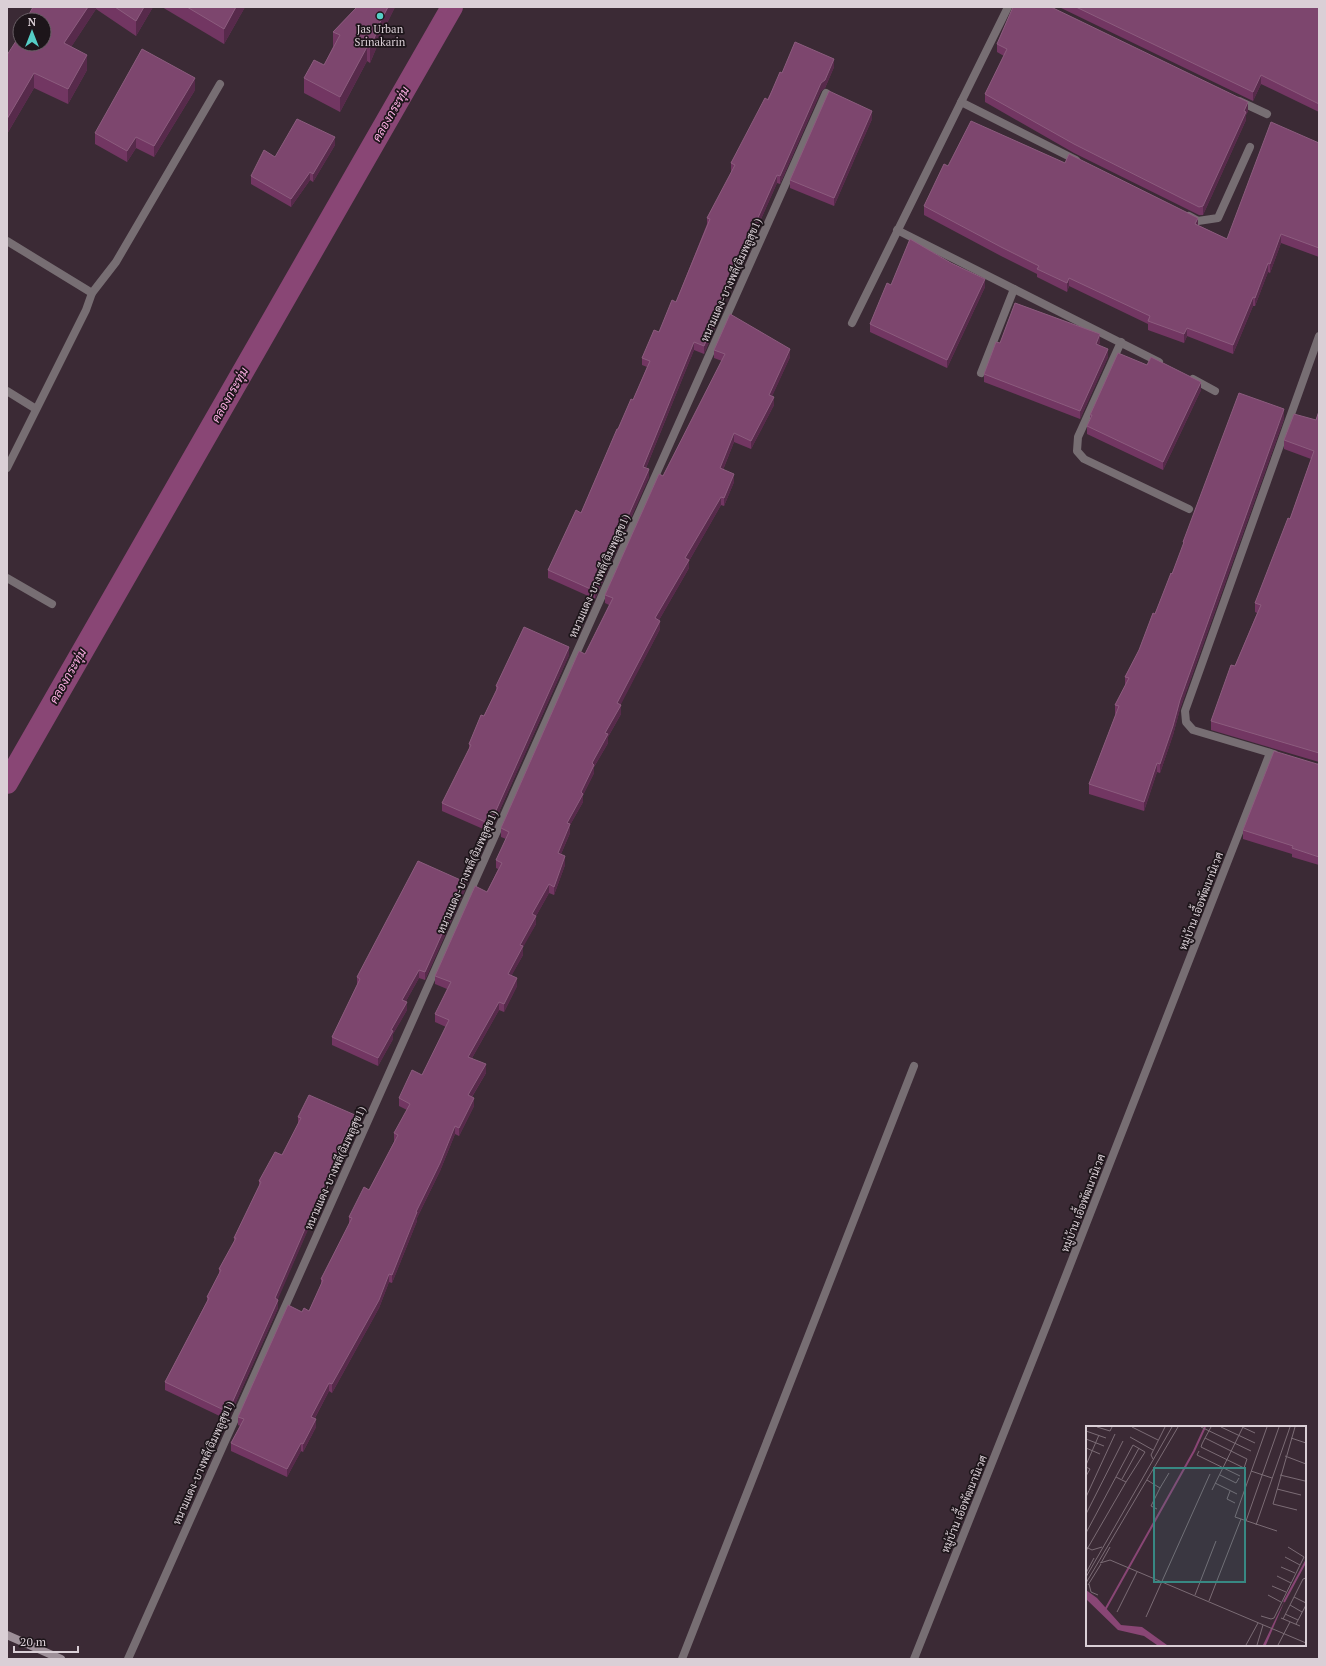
<svg xmlns="http://www.w3.org/2000/svg" width="1326" height="1666" font-family="'PT Serif',Sarabun,serif">
<style>
.lines{fill:none;stroke-linecap:round;stroke-linejoin:round}
.canal{stroke:#894675;stroke-width:22}
.street{stroke:#776e73;stroke-width:8}
.secondary{stroke:#9e9099;stroke-width:8}
.wall{fill:#723662}
.shaded-wall{fill:#572a4b}
.building{fill:#7d466e;stroke:#8c5c7e}
.poi-dot{fill:#55cec6;stroke:#1d151a;stroke-width:1.5}
.labels{text-anchor:middle;stroke-width:3.5;stroke-linejoin:round;paint-order:stroke}
.poi-label{font-size:11px;fill:#dacfd6;stroke:#1d151a}
.street-label{font-size:11px;fill:#dacfd6;stroke:#1d151a}
.water-label{font-size:12px;font-style:italic;fill:#faade1;stroke:#1d151a}
.inset-river{fill:none;stroke:#894675;stroke-width:2}
.inset-road{fill:none;stroke:#7b6c75;stroke-width:1}
.view{fill:#388883;fill-opacity:0.15;stroke:#388883;stroke-width:2}
.inset-edge{fill:none;stroke:#dacfd6;stroke-width:2}
</style>
<rect width="100%" height="100%" fill="#3b2a35"/>
<g class="lines">
<path class="canal" d="M7,783L452,7"/>
<g class="street">
<path d="M1239,101L1267,114"/>
<path d="M961,102L1076,160"/>
<path d="M1189,216L1198,221L1218,218L1250,147"/>
<path d="M897,230L1159,362"/>
<path d="M7,241L92,293L116,262L220,84"/>
<path d="M852,323L1008,7"/>
<path d="M1121,342L1078,437L1077,451L1084,459L1189,509"/>
<path d="M981,373L1014,289"/>
<path d="M1193,379L1215,391"/>
<path d="M7,391L36,409"/>
<path d="M7,468L86,310L92,293"/>
<path d="M7,578L52,604"/>
<path d="M1274,754L1193,730L1186,722L1185,711L1319,336"/>
<path d="M128,1659L826,93"/>
<path d="M682,1659L914,1066"/>
<path d="M914,1659L1047,1324L1270,753"/>
</g>
<path class="secondary" d="M7,1635L61,1659"/>
</g>
<g class="wall">
<path d="M33,7H153L136,36L96,9L71,47L87,70L68,104L34,88L7,134V55L20,44Z"/>
<path d="M162,7H245L224,44Z"/>
<path d="M354,7H395L378,41V44L370,63L367,61L340,112L304,93V78L324,65L333,47V32L356,8Z"/>
<path d="M1059,7H1319V112L1261,84L1253,101Z"/>
<path d="M997,44L1248,111L1246,115V120L1203,215H1199L1074,153L985,102V94L1004,56L997,52Z"/>
<path d="M834,67L825,88L821,91L780,184L777,183L749,246L747,245L720,312V316L704,354L694,350L646,468L649,477L595,599L548,578V570L581,513L618,429L633,400L647,367L642,365V358L659,332L676,302L707,224V218L732,172L731,171V163L782,73Z"/>
<path d="M195,90L154,157L136,148L127,162L95,144V133Z"/>
<path d="M872,119L834,206L790,188V180Z"/>
<path d="M1319,143V257L1281,243L1270,273L1268,272L1255,306H1253L1233,354L1187,336L1184,343L1148,330V324L1069,286L1067,292L1037,277V274L1001,256L924,215V206L948,166L1198,225L1227,239Z"/>
<path d="M335,145L313,182L310,180L291,207L251,184V176L275,157Z"/>
<path d="M891,285L985,287L947,368L870,332V324Z"/>
<path d="M1100,342L1099,345L1108,357L1080,419L984,382V374L1000,343Z"/>
<path d="M714,350L790,357L772,396L774,405L751,449L734,442L723,470L734,482L724,506L721,505L689,561V568L659,620L660,629L620,705L621,714L608,737V743L594,767V773L583,795V802L570,825V833L561,854L565,865L554,895L549,893L536,916V924L523,946V955L511,976L517,986L504,1012L499,1010L472,1058L486,1073L472,1097L474,1106L459,1136L455,1134L440,1171L417,1218V1221L392,1283L389,1282L379,1308L332,1393L329,1391L315,1418L316,1427L303,1452L301,1451L287,1477L231,1451V1443L240,1426L238,1425V1417L302,1312L309,1311L321,1285V1279L349,1225V1217L369,1190L394,1142V1133L407,1110L399,1106V1098L422,1075L446,1027L435,1022V1014L447,989L435,984V976L487,892L498,869L496,868V860L506,839L501,837V828L585,654L609,605L605,603V595L663,476L722,361L714,358Z"/>
<path d="M1201,390L1163,470L1087,434V426L1090,419V415Z"/>
<path d="M1319,411V762L1211,730V721L1235,666L1257,613L1255,612V603L1290,519L1311,459L1284,449V440L1316,420Z"/>
<path d="M1284,419L1180,709L1173,735L1160,773L1157,772L1144,811L1089,794V784L1116,714H1115V705L1125,686V677L1139,650L1172,574L1183,547V542Z"/>
<path d="M569,655L490,832L442,811V803L469,749V744L484,716L496,691V686Z"/>
<path d="M1317,764H1319V865L1292,857V854L1243,839V830Z"/>
<path d="M465,890L425,980L419,978L406,1001L407,1010L393,1034V1039L378,1066L332,1045V1037L357,985V977Z"/>
<path d="M298,1117L355,1123L344,1147V1152L327,1186L277,1300L278,1308L228,1420L165,1390V1382L207,1301V1297L219,1274V1269L234,1242V1238L259,1187V1181L282,1155L298,1124Z"/>
</g>
<g class="shaded-wall">
<path d="M88,7H96V9L64,58V43Z"/>
<path d="M144,7H153L136,36V21Z"/>
<path d="M236,7H245L224,44V29Z"/>
<path d="M388,7H395L378,41V44L370,63V48L377,28Z"/>
<path d="M367,47V61L340,112V97Z"/>
<path d="M87,55V70L68,104V89Z"/>
<path d="M834,59V67L825,88L821,91L780,184V176L821,83Z"/>
<path d="M34,73V88L7,134V119Z"/>
<path d="M1261,75V84L1253,101V92Z"/>
<path d="M195,78V90L154,157V146Z"/>
<path d="M1248,102V111L1246,115V120L1203,215V206Z"/>
<path d="M872,111V119L834,206V198Z"/>
<path d="M136,137V148L127,162V151Z"/>
<path d="M335,137V145L313,182V174Z"/>
<path d="M310,172V180L291,207V199Z"/>
<path d="M777,175V183L749,246V238Z"/>
<path d="M1198,218V226L1195,224Z"/>
<path d="M1281,234V243L1270,273V264Z"/>
<path d="M747,237V245L720,312V316L704,354V346Z"/>
<path d="M1268,263V272L1255,306V298Z"/>
<path d="M1069,278V286L1067,292V283Z"/>
<path d="M985,279V287L947,368V360Z"/>
<path d="M1253,297V306L1233,354V345Z"/>
<path d="M1187,328V336L1184,343V334Z"/>
<path d="M1100,334V342L1096,352V344Z"/>
<path d="M694,342V350L643,475V467Z"/>
<path d="M790,349V357L769,403V395Z"/>
<path d="M1108,349V357L1080,419V411Z"/>
<path d="M1201,382V390L1163,470V462Z"/>
<path d="M774,397V405L751,449V441Z"/>
<path d="M1284,409V419L1180,709L1173,735L1160,773V764L1180,700Z"/>
<path d="M734,433V442L720,477V468Z"/>
<path d="M649,469V477L595,599V591Z"/>
<path d="M734,474V482L724,506V498Z"/>
<path d="M721,497V505L689,561V568L655,627V618L685,558Z"/>
<path d="M660,621V629L617,712V703Z"/>
<path d="M569,647V655L490,832V824Z"/>
<path d="M621,705V714L608,737V743L594,767V773L583,795V802L570,825V833L558,861V853L567,823L581,792L592,763L605,733Z"/>
<path d="M1157,763V772L1144,811V802Z"/>
<path d="M565,856V865L554,895V887Z"/>
<path d="M465,882V890L425,980V972Z"/>
<path d="M549,884V893L532,923V914Z"/>
<path d="M536,916V924L520,953V945Z"/>
<path d="M523,946V955L508,982V974Z"/>
<path d="M419,970V978L402,1008V1000Z"/>
<path d="M517,978V986L504,1012V1004Z"/>
<path d="M407,1002V1010L393,1034V1039L378,1066V1058L391,1030Z"/>
<path d="M499,1002V1010L468,1065V1057Z"/>
<path d="M486,1064V1073L468,1103V1095Z"/>
<path d="M474,1098V1106L459,1136V1128Z"/>
<path d="M355,1115V1123L344,1147V1152L327,1186L275,1306V1298L341,1143Z"/>
<path d="M455,1126V1134L440,1171L417,1218V1221L392,1283V1275L416,1212Z"/>
<path d="M389,1274V1282L379,1308L332,1393V1384Z"/>
<path d="M278,1300V1308L228,1420V1412Z"/>
<path d="M329,1383V1391L311,1425V1417Z"/>
<path d="M316,1419V1427L303,1452V1444Z"/>
<path d="M301,1443V1451L287,1477V1469Z"/>
</g>
<g class="building">
<path d="M33,7H88L64,43L87,55L68,89L34,73L7,119V55L20,35V44H44V20H26Z"/>
<path d="M115,7H144L136,21Z"/>
<path d="M187,7H236L224,29Z"/>
<path d="M357,7H388L377,28L378,29L370,48L367,47L340,97L304,78L314,60L324,65L340,35L333,32Z"/>
<path d="M1013,7H1051L1248,102L1244,111L1246,112L1203,206L1199,207L1074,144L985,94L1007,49L997,44Z"/>
<path d="M1076,7H1319V104L1261,75L1253,92Z"/>
<path d="M795,42L834,59L825,80L821,83L780,176L777,175L749,238L747,237L719,307L720,308L704,346L694,342L643,467L649,469L595,591L548,570L576,510L581,513L617,429H618L631,399L633,400L650,361L642,358L654,330L659,332L672,300L676,302L710,219L707,218L735,165L731,163L765,98L768,100L780,72L782,73Z"/>
<path d="M142,49L195,78L154,146L136,137L127,151L95,133Z"/>
<path d="M829,91L872,111L834,198L790,180Z"/>
<path d="M297,119L335,137L313,174L310,172L291,199L251,176L264,150L275,157Z"/>
<path d="M971,121L1065,163L1069,154L1198,218L1195,224L1227,239L1271,122L1319,143V248L1281,234L1270,264L1268,263L1255,298L1253,297L1233,345L1187,328L1184,334L1148,321L1150,316L1069,278L1067,283L1037,269L1039,266L1001,247L924,206L944,164L948,166Z"/>
<path d="M910,239L951,263L985,279L947,360L870,324L887,283L891,285Z"/>
<path d="M1015,303L1100,334L1096,344L1108,349L1080,411L984,374L996,342L1000,343Z"/>
<path d="M730,314L790,349L769,395L774,397L751,441L734,433L720,468L734,474L724,498L721,497L685,558L689,560L655,618L660,621L617,703L621,705L605,733L608,734L592,763L594,765L581,792L583,794L567,823L570,824L558,853L565,856L554,887L549,884L532,914L536,916L520,945L523,946L508,974L517,978L504,1004L499,1002L468,1057L486,1064L468,1095L474,1098L459,1128L455,1126L440,1163L416,1212H417L392,1275L389,1274L379,1300L332,1384L329,1383L311,1417L316,1419L303,1444L301,1443L287,1469L231,1443L244,1419L238,1417L288,1305L302,1312L304,1308L309,1311L323,1280L321,1279L352,1218L349,1217L364,1187L369,1190L398,1135L394,1133L410,1104L399,1098L412,1070L422,1075L449,1020L435,1014L451,982L435,976L475,886L487,892L502,863L496,860L509,832L501,828L579,651L585,654L613,598L605,595L659,474L663,476L725,354L714,350Z"/>
<path d="M1118,353L1147,365L1151,357L1201,382L1163,462L1087,426L1092,415H1090Z"/>
<path d="M1239,393L1284,409L1180,700L1173,726L1160,764L1157,763L1144,802L1089,784L1119,706L1115,705L1129,678L1125,677L1139,650L1153,613L1155,614L1171,573L1172,574L1184,542H1183Z"/>
<path d="M1319,411V753L1211,721L1231,665L1235,666L1261,605L1255,603L1288,518L1290,519L1314,451L1284,440L1294,414L1316,420Z"/>
<path d="M524,627L569,647L490,824L442,803L471,745L469,744L481,715L484,716L498,687L496,686Z"/>
<path d="M1274,751L1317,764H1319V857L1292,848L1293,846L1243,830Z"/>
<path d="M418,861L465,882L425,972L419,970L402,1000L407,1002L391,1030L393,1031L378,1058L332,1037L360,979L357,977Z"/>
<path d="M309,1095L355,1115L341,1143L344,1144L327,1178L275,1298L278,1300L228,1412L165,1382L209,1298L207,1297L221,1270L219,1269L236,1238H234L261,1182L259,1181L275,1152L282,1155L301,1118L298,1117Z"/>
</g>
<circle class="poi-dot" cx="380" cy="16" r="4"/>
<g class="labels">
<g class="poi-label">
<text x="380" y="33">Jas Urban<tspan x="380" dy="13">Srinakarin</tspan></text>
</g>
<g class="street-label">
<text transform="translate(731 280) rotate(-66)" y="4">หนามแดง-บางพลี(ฉิมพลูสุข1)</text>
<text transform="translate(599 576) rotate(-66)" y="4">หนามแดง-บางพลี(ฉิมพลูสุข1)</text>
<text transform="translate(467 872) rotate(-66)" y="4">หนามแดง-บางพลี(ฉิมพลูสุข1)</text>
<text transform="translate(1201 901) rotate(-69)" y="4">หมู่บ้าน เอื้อพัฒนานิเวศ</text>
<text transform="translate(335 1168) rotate(-66)" y="4">หนามแดง-บางพลี(ฉิมพลูสุข1)</text>
<text transform="translate(1083 1203) rotate(-69)" y="4">หมู่บ้าน เอื้อพัฒนานิเวศ</text>
<text transform="translate(203 1463) rotate(-66)" y="4">หนามแดง-บางพลี(ฉิมพลูสุข1)</text>
<text transform="translate(964 1504) rotate(-68)" y="4">หมู่บ้าน เอื้อพัฒนานิเวศ</text>
</g>
<g class="water-label">
<text transform="translate(391 114) rotate(-60)" y="4">คลองกระทุ่ม</text>
<text transform="translate(230 395) rotate(-60)" y="4">คลองกระทุ่ม</text>
<text transform="translate(68 676) rotate(-60)" y="4">คลองกระทุ่ม</text>
</g>
</g>
<g transform="translate(1086 1426)">
<rect width="220" height="220" fill="#3b2a35"/>
<path d="M0,164L11,172L35,199L56,201L81,219H71L58,210L32,204L0,173ZM199,174L180,219H177L188,196Z" fill="#894675"/>
<path class="inset-river" d="M198,176L220,135M19,184L108,25L119,1"/>
<path class="inset-road" d="M11,1L24,5L26,1M46,1L72,14M115,1L165,25M135,1L169,17M156,1L169,7M181,1L149,91L191,105M209,1L187,78L211,84M0,5L20,12M44,11L67,24M119,12L161,33L158,42L115,21L116,18L119,12L125,1M205,12L220,17M0,13L18,20M0,22L14,28M113,25L111,29L154,50M199,30L220,38M67,33L65,29L79,1M0,39L13,9M0,41L4,43L0,50M165,45L186,52M134,49L150,57L153,52M194,49L219,55M36,53L53,22M61,54L74,62L83,47M129,57L151,68M191,63L215,69M126,64L157,1M144,65L141,73L149,77M0,71L29,8M71,83L65,80L74,62M0,88L37,15M160,95L193,1M170,99L204,1M0,107L47,19L59,26L40,56M0,121L6,124L16,121M0,125L40,56L30,51M199,131L214,139M14,137L24,134L220,217M15,137L24,121M195,141L209,147M0,147L8,132M191,150L205,157M0,151L86,1M0,157L92,1M3,158L5,166L12,169M2,159L15,138M186,160L200,166M109,169L130,115M182,169L195,176M208,171L220,177M123,175L155,93M204,179L216,186M31,186L51,146M199,188L212,194M175,190L185,193L188,192L218,131L202,121M60,191L124,48M195,192L214,200M197,193L217,153L220,152M210,198L220,179M160,219L172,197M171,219L177,199M192,219L204,196"/>
<path class="view" d="M68,42H159V156H68Z"/>
<rect width="220" height="220" class="inset-edge"/>
</g>
<rect width="1326" height="1666" fill="none" stroke="#dacfd6" stroke-width="16"/>
<g transform="translate(32 32)"><circle r="19" fill="#1d151a" stroke="#695f65"/>
<path d="M0-3L7 15L0 10L-7 15Z" fill="#55cec6"/>
<text y="-6" font-size="11" font-weight="bold" text-anchor="middle" fill="#dacfd6">N</text>
</g>
<path d="M14 1646v6h64v-6" fill="none" stroke="#dacfd6" stroke-width="2"/>
<text x="20" y="1646" font-size="12" fill="#dacfd6" stroke="#1d151a" stroke-width="3" paint-order="stroke">20 m</text>
</svg>
